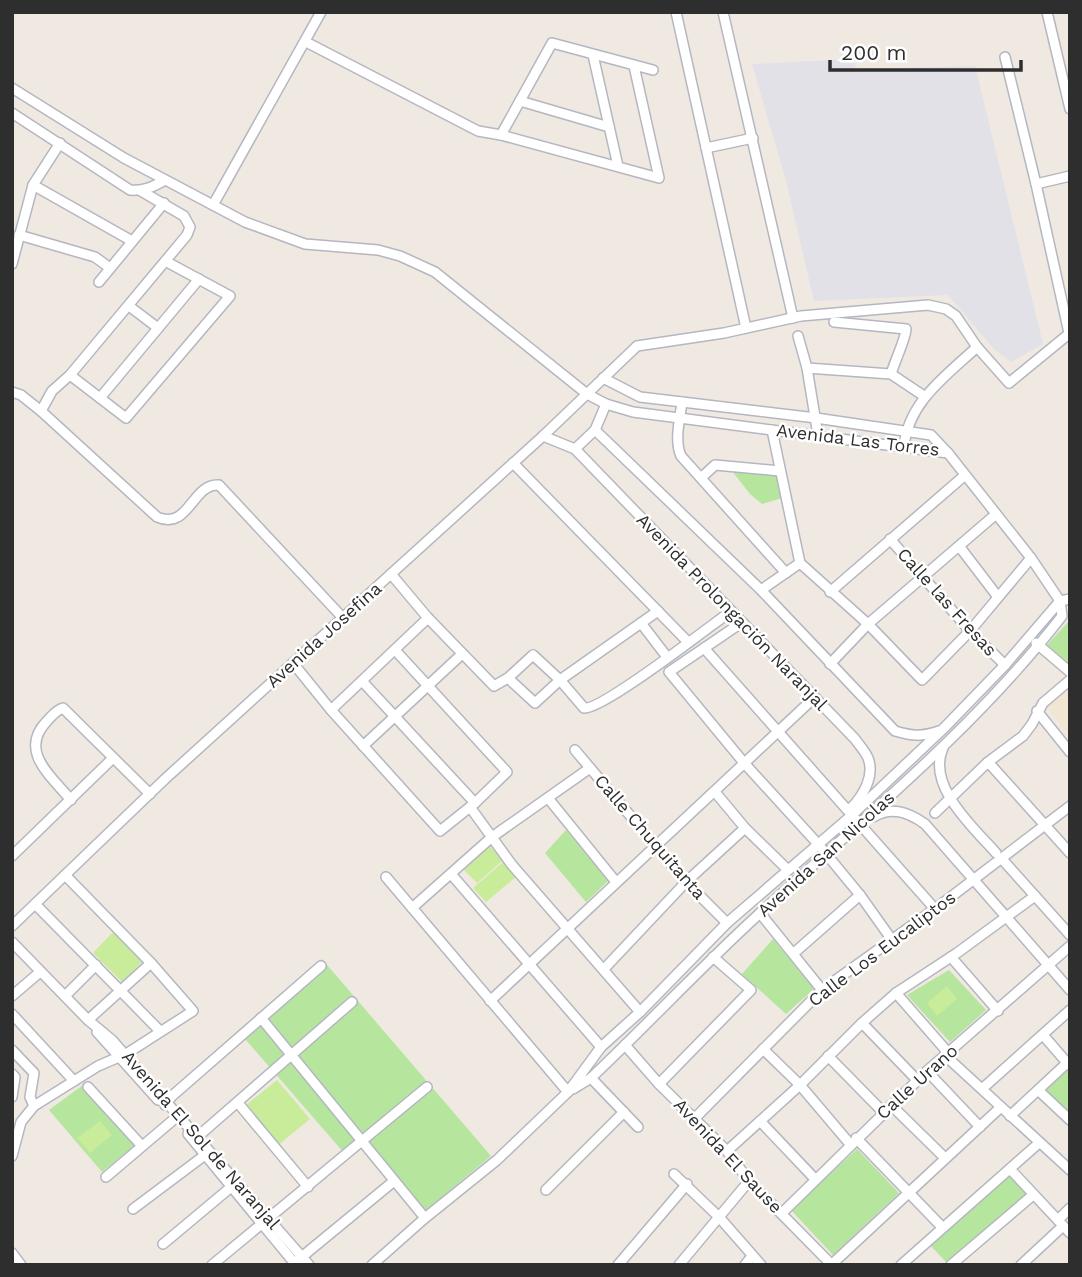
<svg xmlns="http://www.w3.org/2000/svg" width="1082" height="1277" font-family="'Work Sans',sans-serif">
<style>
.industrial{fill:#e3e1e8}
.education{fill:#f0e6d1}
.green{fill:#b6e59e}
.pitch{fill:#c9ec9a}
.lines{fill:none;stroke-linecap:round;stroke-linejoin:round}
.minor-casing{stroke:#b4b7c1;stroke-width:12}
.minor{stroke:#fff;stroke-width:9}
.labels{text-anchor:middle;stroke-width:5;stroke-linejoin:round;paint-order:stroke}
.street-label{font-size:18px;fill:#2e2e2e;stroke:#fff}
</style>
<rect width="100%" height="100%" fill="#efe9e1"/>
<path class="industrial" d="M854,59L856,69L975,66L1043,344L1011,362L994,349L948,295L814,301L786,181L752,64Z"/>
<path class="education" d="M1070,688V736L1046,706Z"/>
<g class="green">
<path d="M729,467L778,472L782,498L762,504L750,494Z"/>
<path d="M1070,620V664L1047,645Z"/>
<path d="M566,830L608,881L586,902L545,853Z"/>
<path d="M773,939L814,989L786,1014L742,974Z"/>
<path d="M322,959L491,1156L426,1210L363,1140L345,1154L239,1032Z"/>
<path d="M949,970L986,1010L950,1042L907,995Z"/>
<path d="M1066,1067L1070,1071V1115L1043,1090Z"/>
<path d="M83,1085L135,1145L102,1172L49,1110Z"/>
<path d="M857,1149L899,1193L833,1255L791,1210Z"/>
<path d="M1009,1176L1027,1194L946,1262L931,1246Z"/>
</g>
<g class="pitch">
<path d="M490,846L503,860L477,883L464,870Z"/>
<path d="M504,861L517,876L486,902L473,888Z"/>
<path d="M113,932L142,962L122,982L93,953Z"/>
<path d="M947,986L957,999L937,1016L927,1003Z"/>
<path d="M277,1080L310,1119L277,1146L245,1106Z"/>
<path d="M100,1121L112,1135L90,1153L77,1138Z"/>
</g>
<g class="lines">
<defs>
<g id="minor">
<path d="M676,12L746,328"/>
<path d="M723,12L793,318"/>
<path d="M1047,12L1070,109"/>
<path d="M306,42L478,131L501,135L659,178L634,66"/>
<path d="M593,55L618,166"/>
<path d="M1005,57L1036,184L1069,333"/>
<path d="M12,88L124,158L245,222L305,244L378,250L400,256L435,272L587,394L606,404L633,412L948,453"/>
<path d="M520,101L609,127"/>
<path d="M12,113L130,190C144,191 153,187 165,180"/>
<path d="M501,135L552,43L653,70"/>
<path d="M706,148L753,138"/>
<path d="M1036,184L1070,176"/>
<path d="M33,185L132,241"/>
<path d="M213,205L321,12"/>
<path d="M19,235L95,257L110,268"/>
<path d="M12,264L33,185L60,143"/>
<path d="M99,282L164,203"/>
<path d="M129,306L158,328"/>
<path d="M834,322L906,329C906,338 894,363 891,374"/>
<path d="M798,336L807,368L818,435"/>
<path d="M807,368L891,374L924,396"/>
<path d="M70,375L126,418L230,296L167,262"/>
<path d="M603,378L640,397L816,418L931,435L948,453L1031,558L1060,601"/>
<path d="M12,392L21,395L41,411L157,517C189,531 192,483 219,485L343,618"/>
<path d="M100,398L199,279"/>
<path d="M682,402C680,419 674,440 681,456L786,573"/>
<path d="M41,411L52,391L70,375L187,235L190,227L184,216L141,191"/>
<path d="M595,430L761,590L895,731C912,736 922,737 939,731"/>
<path d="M772,430L800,563"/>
<path d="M543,436L575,449L855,739C859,745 865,751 868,758C875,776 863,796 851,808"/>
<path d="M904,447C908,402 946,376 977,347"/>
<path d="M575,449L595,430L606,404"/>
<path d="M513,463L688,642"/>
<path d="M701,478L715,465L780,471"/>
<path d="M890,539L970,631L1005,665"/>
<path d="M959,546L998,597"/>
<path d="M391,574L428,618L494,686L508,678L533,655L560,680L658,611"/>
<path d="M761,590L800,563L868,624L922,680L970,631L1031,558"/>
<path d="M830,592L964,476"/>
<path d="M641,623L667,657"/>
<path d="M741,623L669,672L745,764L818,844L860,895L892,940"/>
<path d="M1036,643L1070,672"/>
<path d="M704,648L935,909"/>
<path d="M293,663L331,710L440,831L475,803L507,772L395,650"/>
<path d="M830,664L868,624L995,515"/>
<path d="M508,678L535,703L560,680L584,708C601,711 709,627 730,612"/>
<path d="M362,681L475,803"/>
<path d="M331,710L428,618"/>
<path d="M1037,711L1070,752"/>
<path d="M363,746L462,654"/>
<path d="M943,748C926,786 974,828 996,853"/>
<path d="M575,750L686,882L727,923"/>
<path d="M988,762L1070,853"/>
<path d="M715,792L745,828L788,870"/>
<path d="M548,798L616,882"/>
<path d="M71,800C51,776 18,751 47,721C52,716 56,710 63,708L150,794"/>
<path d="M470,807L512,865L640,1012"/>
<path d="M935,813L988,762L1023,736L1032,724L1043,703L1070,680"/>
<path d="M873,817C892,806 908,812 925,824L1070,990"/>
<path d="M12,856L113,758"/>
<path d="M1002,859L1070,935"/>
<path d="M451,874L601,1047"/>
<path d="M386,877L568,1092"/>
<path d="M36,905L160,1031"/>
<path d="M412,908L492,837L590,768"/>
<path d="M760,913L822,990"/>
<path d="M12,926L165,779L543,436L637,346L724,333L801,316L928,305L946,309L956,316L977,347L1009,383L1070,333"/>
<path d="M12,942L88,1020L112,1040L309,1265"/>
<path d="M794,953L860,895"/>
<path d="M951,957L998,1011"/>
<path d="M604,969L686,882L745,828"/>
<path d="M896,993L944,1048L950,1060L1070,1170"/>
<path d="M12,996L40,972"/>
<path d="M65,996L96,965"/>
<path d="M490,1001L815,697"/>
<path d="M12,1014L74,1081"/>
<path d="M261,1018L425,1218"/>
<path d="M88,1020L151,963"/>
<path d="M862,1023L917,1080"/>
<path d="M97,1032L158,1100"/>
<path d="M1043,1035L1069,1065"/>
<path d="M625,1045L659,1084L727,1151L749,1181L832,1265"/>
<path d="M763,1049L800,1085L850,1144"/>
<path d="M12,1050L34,1073L30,1097L34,1106"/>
<path d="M828,1056L883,1112"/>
<path d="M927,1071L980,1127"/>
<path d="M12,1074L15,1077L12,1097"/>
<path d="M591,1078L638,1127"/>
<path d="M659,1084L751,990L713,957"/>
<path d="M88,1087L142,1146"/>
<path d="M983,1088L1070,1010"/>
<path d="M573,1089L591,1078C648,1024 701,967 759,914C863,819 974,729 1062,616L1060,601"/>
<path d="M1038,1090L1070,1120"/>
<path d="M238,1103L308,1187"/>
<path d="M165,1105L172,1096L321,966"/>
<path d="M891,1105L945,1158"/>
<path d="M1010,1116L1067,1063"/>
<path d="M694,1119L822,990L935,909L1070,806"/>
<path d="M760,1121L815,1179"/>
<path d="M188,1134L296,1265"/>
<path d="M856,1138L942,1227"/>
<path d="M195,1139L352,1002"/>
<path d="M727,1151L800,1085L862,1023L896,993L957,953L1035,896"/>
<path d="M12,1156L21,1122L34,1106L98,1066L126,1054L193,1011L151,963L65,875"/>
<path d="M1010,1169L1070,1233"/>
<path d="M674,1174L719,1217L761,1265"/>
<path d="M106,1177L179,1115"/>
<path d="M546,1190L624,1112"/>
<path d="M133,1209L205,1155"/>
<path d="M782,1213L927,1071L1070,946"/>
<path d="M1058,1220L1070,1208"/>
<path d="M163,1244L230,1188"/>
<path d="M12,1253L21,1265"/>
<path d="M298,1260L394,1181"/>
<path d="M212,1265L427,1087"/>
<path d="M372,1265L425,1218L497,1160L568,1092L601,1047L640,1012L727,923L851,816L943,729L1005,665L1060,601L1070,599"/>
<path d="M618,1265L687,1184"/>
<path d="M679,1265L749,1181"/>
<path d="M745,1265L752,1256"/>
<path d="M831,1265L1001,1107"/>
<path d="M901,1265L1039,1143"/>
<path d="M951,1265L1033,1195"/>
<path d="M1021,1265L1063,1226"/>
</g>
</defs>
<use href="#minor" class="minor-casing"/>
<use href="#minor" class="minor"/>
</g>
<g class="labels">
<g class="street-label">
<text transform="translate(858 440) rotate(7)" y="6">Avenida Las Torres</text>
<text transform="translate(947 602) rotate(48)" y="6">Calle las Fresas</text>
<text transform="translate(732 612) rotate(46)" y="6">Avenida Prolongación Naranjal</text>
<text transform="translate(324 635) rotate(-42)" y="6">Avenida Josefina</text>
<text transform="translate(650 837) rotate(49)" y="6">Calle Chuquitanta</text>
<text transform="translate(826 854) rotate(-42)" y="6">Avenida San Nicolas</text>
<text transform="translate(882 949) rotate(-37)" y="6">Calle Los Eucaliptos</text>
<text transform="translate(917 1082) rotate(-42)" y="6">Calle Urano</text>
<text transform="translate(201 1140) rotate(49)" y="6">Avenida El Sol de Naranjal</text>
<text transform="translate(728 1156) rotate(47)" y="6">Avenida El Sause</text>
</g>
</g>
<rect width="1082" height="1277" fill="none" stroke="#2e2e2e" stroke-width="28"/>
<path d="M830 60v10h191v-10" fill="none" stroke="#2e2e2e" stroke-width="3.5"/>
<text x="841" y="60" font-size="21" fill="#2e2e2e" stroke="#ffffff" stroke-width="5" paint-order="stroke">200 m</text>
</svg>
